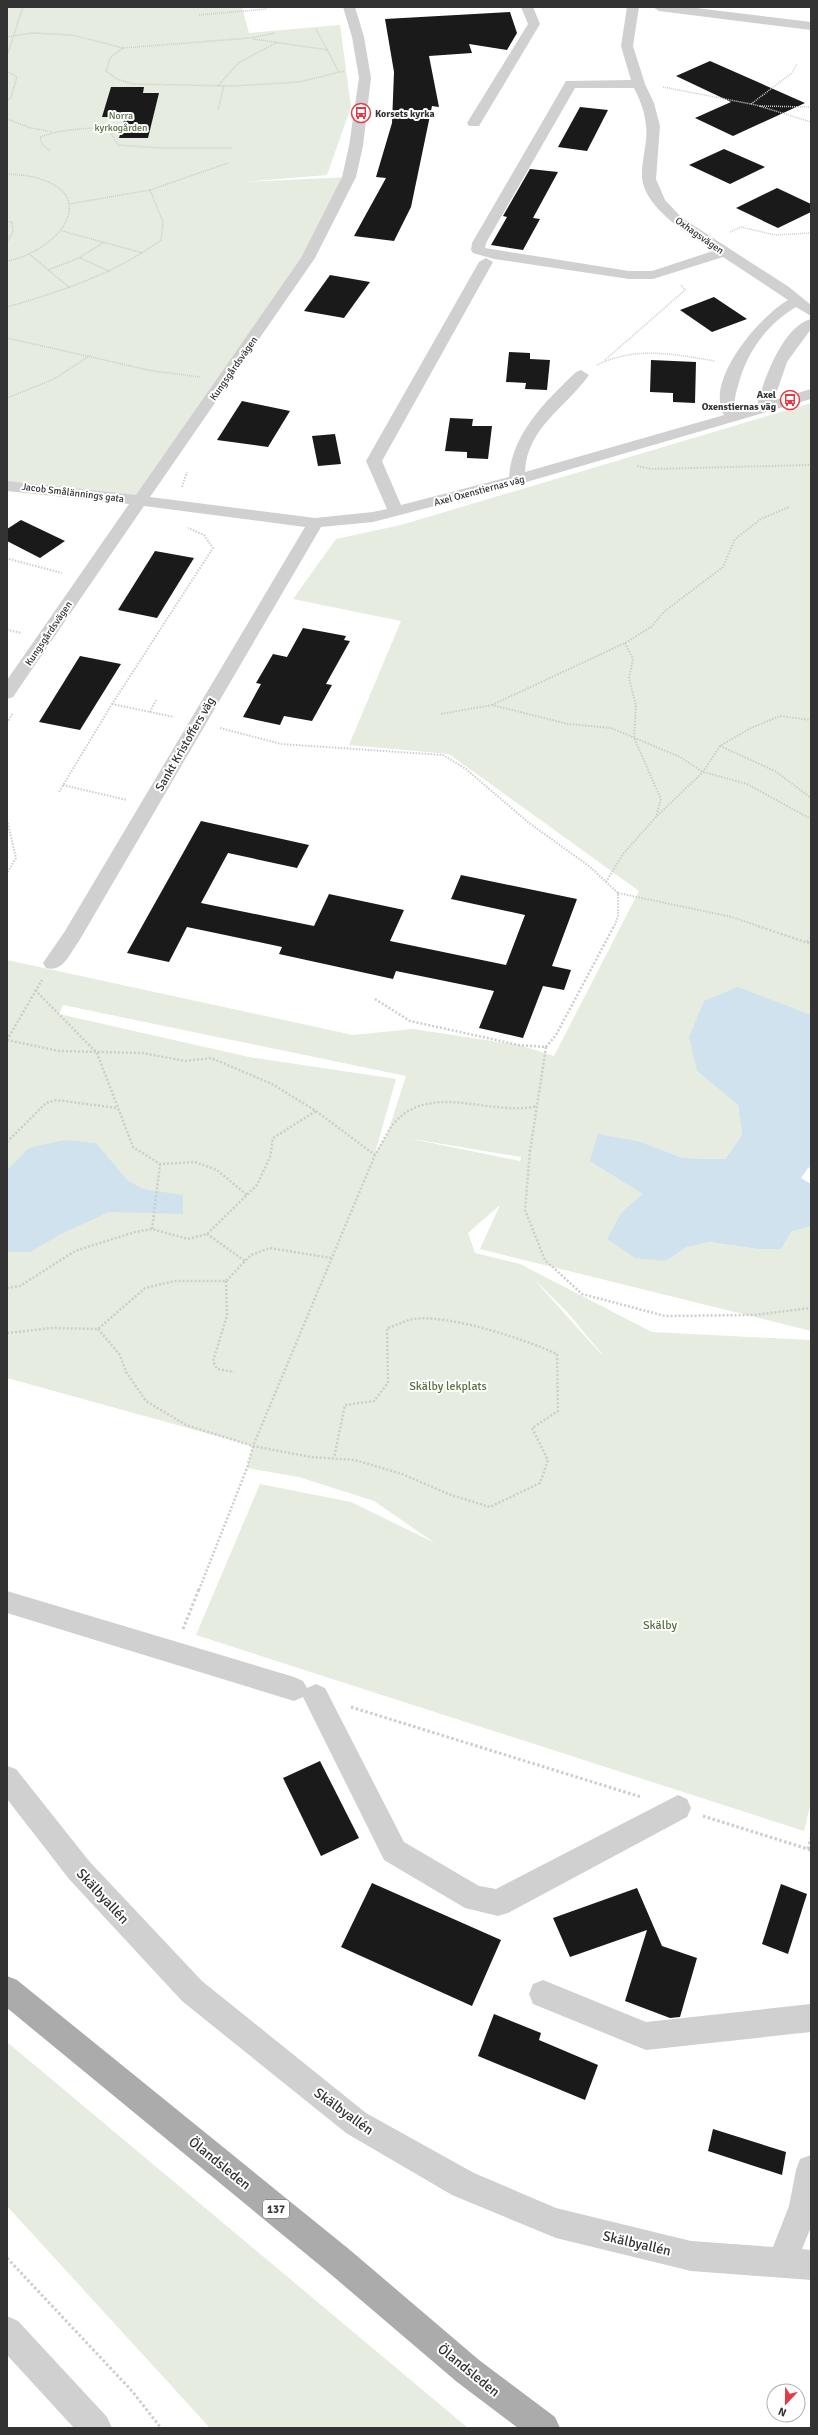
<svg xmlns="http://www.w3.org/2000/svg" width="818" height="2435" font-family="Signika,sans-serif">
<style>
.green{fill:#e6ecdf;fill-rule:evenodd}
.water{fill:#cfe2ee}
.building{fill:#1a1a1a}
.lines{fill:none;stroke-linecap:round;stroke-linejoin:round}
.path-far3{stroke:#cdcdcd;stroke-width:1.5;stroke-dasharray:1 1;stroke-linecap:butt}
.path-far2{stroke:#cdcdcd;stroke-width:2;stroke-dasharray:1.5 1.5;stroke-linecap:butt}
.path-far1{stroke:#cdcdcd;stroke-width:2.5;stroke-dasharray:2 2;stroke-linecap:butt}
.path{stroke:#cdcdcd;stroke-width:3;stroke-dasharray:2.5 2.5;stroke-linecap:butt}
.minor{fill:#d0d0d0;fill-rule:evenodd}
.major{fill:#ababab;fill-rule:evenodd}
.labels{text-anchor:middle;stroke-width:4;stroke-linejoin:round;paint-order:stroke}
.far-poi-label{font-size:10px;font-weight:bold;fill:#333;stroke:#fff;text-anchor:start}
.far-park-label{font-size:10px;fill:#56703f;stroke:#fff}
.far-street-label{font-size:10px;fill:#333;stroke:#fff}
.shield{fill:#fff;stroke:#707070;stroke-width:1}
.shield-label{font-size:11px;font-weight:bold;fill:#333}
.street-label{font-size:12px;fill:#333;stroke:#fff}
.park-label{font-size:12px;fill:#56703f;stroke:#fff}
.near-street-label{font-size:14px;fill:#333;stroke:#fff}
</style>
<rect width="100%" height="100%" fill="#fff"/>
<g class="green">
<path d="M7,7H242L249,33L340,25L351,107L327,175L241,182L349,177L308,258L139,500L7,486Z"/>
<path d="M811,403V1015L778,1004L697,1071L738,1105L742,1135L725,1159L683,1158L641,1142L644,1194L622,1212L666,1261L687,1247L710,1242L757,1249L791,1232L811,1226V1331L480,1249L500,1205L468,1233L475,1253L520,1264L652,1332L811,1340V1802L804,1831L196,1635L260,1484L351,1502L435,1543L374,1501L299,1477L247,1468L253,1446L7,1378V960L353,1035L413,1029L519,1045L554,1056L639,891L449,754L349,745L401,621L293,599L336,539L401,525ZM63,1005L406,1076L387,1135L375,1153L396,1079L249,1057L59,1014ZM407,1138L521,1157V1158L520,1161ZM531,1276L568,1313L602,1354H601Z"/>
<path d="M7,2042L468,2428H210L7,2206Z"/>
</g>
<g class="water">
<path d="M738,987L811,1015V1167L808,1168L801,1178L811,1184V1226L791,1232L781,1249H757L710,1242L687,1247L666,1261L635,1258L607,1239L622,1212L643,1194L590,1161L598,1134L641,1142L683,1158L725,1159L742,1135L738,1105L697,1071L689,1037L704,1001Z"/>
<path d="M64,1140L96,1143L128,1181L143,1189L183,1195V1214L109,1212L59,1235L30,1252H7V1170L29,1148Z"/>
</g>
<g class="building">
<path d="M510,12L517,33L507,50L469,44L472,53L429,56L439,107L432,106L411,207L394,241L354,236L386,178L376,177L392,123L394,72L385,19Z"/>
<path d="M710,61L805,103L733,136L695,118L731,102L676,76Z"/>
<path d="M111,87H144L143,93H159L148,138H119L125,117H102Z"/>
<path d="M580,107L608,110L587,151L558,147Z"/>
<path d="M724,149L765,167L730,184L689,165Z"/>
<path d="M530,169L558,172L533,218L540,219L523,250L491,245L507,217L503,216Z"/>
<path d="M777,188L811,204V212L778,228L736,208Z"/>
<path d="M330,275L370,282L344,318L304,311Z"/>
<path d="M714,297L747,319L712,332L680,310Z"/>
<path d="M509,352L530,353V359L550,360L547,390L525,389L526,383L506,382Z"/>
<path d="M651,360L696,362L695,403L673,402V393L650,392Z"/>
<path d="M242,401L290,411L268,447L217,440Z"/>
<path d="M450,418L473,419L472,426H492L488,459L467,458V452L445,451Z"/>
<path d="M335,434L341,464L318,466L312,436Z"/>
<path d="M21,520L65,541L40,558L7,541V529Z"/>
<path d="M155,551L194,558L157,618L118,610Z"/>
<path d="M303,628L346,636L344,640L350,641L326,684L332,685L312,721L284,716L280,725L243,717L261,684L256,683L273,654L287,657Z"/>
<path d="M80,656L121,664L80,730L39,722Z"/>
<path d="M201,821L309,845L297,868L228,853L201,903L314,926L329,894L404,910L390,941L506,965L525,915L451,899L461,875L577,899L552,966L571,970L564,990L543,986L523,1038L479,1028L494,991L396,971L393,979L279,954L282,947L187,927L169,962L127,953Z"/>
<path d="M320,1761L359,1838L321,1856L283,1778Z"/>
<path d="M372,1883L501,1940L472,2006L341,1947Z"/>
<path d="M781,1884L807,1894L788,1954L762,1944Z"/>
<path d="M637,1888L662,1946L697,1958L680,2017L670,2018L625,2001L647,1930L570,1957L553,1918Z"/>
<path d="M494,2014L541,2033L539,2040L598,2065L585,2100L478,2056Z"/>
<path d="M713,2129L786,2152L782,2175L708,2151Z"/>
</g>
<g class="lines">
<g class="path-far3">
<path d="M199,15L267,9"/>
<path d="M316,29L339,72"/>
<path d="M7,37L32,33L72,35L123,48L250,38L275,33"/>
<path d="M253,39L328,50"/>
<path d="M123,48L110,58L106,71L117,79L133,84L233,86L299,82L344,71"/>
<path d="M7,56L23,7"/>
<path d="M7,71L17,77L11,97L7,101"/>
<path d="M218,86L238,63L278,42"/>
<path d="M663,87L756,105L811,122"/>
<path d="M751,104L792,73L797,64"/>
<path d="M760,106L811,107"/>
<path d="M218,110L224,86"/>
<path d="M7,119L31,128L53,132"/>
<path d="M50,151L42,144L40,137C62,129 85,128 108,128L118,145L161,148H232"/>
<path d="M7,174C19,175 31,175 43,180C82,193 73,224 46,244C34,252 21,259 7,261"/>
<path d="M150,190L228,163"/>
<path d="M7,221L12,222L13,232L7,242"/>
<path d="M62,231L143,253"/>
<path d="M730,232L741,227L775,235L811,233"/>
<path d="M29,254L70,288"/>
<path d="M80,258L111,272"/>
<path d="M48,270L79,258L104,242"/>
<path d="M7,307C62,291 114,274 161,240L163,222L150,190L69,204"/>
<path d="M7,338L153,371L200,377"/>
<path d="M605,360L685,290L681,285"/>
<path d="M597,365C635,346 674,354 715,361"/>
<path d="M7,398L54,379L91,355"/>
</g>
<g class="path-far2">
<path d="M637,466L651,469L811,465"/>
<path d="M182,487L187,472"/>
<path d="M9,559L62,573"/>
<path d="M7,630L22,633"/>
<path d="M625,643L633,659L629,678L636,706L634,738L661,799L656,817"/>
<path d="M112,704L174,717"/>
<path d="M492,705L625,643L651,627L665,611L723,567L735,539L761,519L789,507"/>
<path d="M150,712L156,700"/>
<path d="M441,714L492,705L568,724L611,728L680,757L703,772L747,784L811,819"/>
<path d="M7,723L13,713"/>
<path d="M220,728L281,744L443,755L466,769L529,823L589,866L618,893V916L614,927"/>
<path d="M720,746L775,771L811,798"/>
<path d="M63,785L127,800"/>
<path d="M59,792L112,704L213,548L204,535L188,528"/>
<path d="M7,820L16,858L7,873"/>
<path d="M606,882L623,854L656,817L703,772L720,746L751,728L780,716L811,720"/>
<path d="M618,893L732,917L761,927"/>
</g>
<g class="path-far1">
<path d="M758,926L811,944"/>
<path d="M807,942L811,938"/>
<path d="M35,990L97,1053L133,1147L160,1164L195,1162L217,1170L247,1195"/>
<path d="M375,999L410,1021L519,1045L546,1047L556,1035L614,926"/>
<path d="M7,1040L59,1051L143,1053L185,1061L211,1058L272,1084L316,1111L375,1155"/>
<path d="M7,1040L42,980"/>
<path d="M546,1047L530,1151L525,1210L545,1260L582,1294L665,1316L755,1315L811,1308"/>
<path d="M7,1142L46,1103L56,1100L117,1108"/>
<path d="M152,1229L160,1164"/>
<path d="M207,1234L245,1261"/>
<path d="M226,1281L227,1316L213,1361L217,1369L234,1372"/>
<path d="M7,1288L20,1286L75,1251L135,1232L152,1229L188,1239L207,1234L257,1185L270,1157L273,1138L316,1111"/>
<path d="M98,1329L120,1355L126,1372L146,1401L186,1425L253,1446L311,1457L355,1460L402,1474L451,1495L490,1507L540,1483L548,1460L532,1428L558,1411L557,1354C524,1339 449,1314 413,1319C404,1321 396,1326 387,1328L388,1383L374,1401L345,1405L334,1458"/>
<path d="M7,1333L52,1328L98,1329L145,1288L175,1281H226L251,1255L270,1248L331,1258"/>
<path d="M199,1590L247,1468L253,1446L375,1155C382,1144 387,1131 396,1121C433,1082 492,1117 537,1106"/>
</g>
<g class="path">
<path d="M183,1629L199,1589"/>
<path d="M351,1707L641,1797"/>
<path d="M703,1816L811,1850"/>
<path d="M808,1849L811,1838"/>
<path d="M7,2258L132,2391L161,2428"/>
</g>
<g class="minor">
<path d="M343,7H355L364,37L371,78L363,146L356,177L315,258L150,497L315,518L373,512L387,509L366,461L479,262L486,258L493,262L382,461L401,505L509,477C512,433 546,401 576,372L581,370L589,375C566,408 527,427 525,472L724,415C704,381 759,317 788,300L723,257L653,279H629L494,259L473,253L471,250L472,243L566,81L631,80L621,46L627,7H639L633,46L645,84L654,103L660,126L656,179L665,200L682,218L789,287L811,305V316L796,307C767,324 746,353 738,386C736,392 734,400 735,407L737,411L757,405C764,379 783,326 811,319V329L787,362L774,400L811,389V399L523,483L373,522L321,527L79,941C70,953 63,973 46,968L43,963L65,931L305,527L144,506L13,697L7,699V680L129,504L7,491V481L136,495L301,258L342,177L349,146L359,78L352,37ZM575,88H634C640,100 645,112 646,126C648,143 641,161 642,178C645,209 690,235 713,251L652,271H629L485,248L486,243Z"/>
<path d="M521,7H533L540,24L479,126H469L467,123L528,24Z"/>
<path d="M653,7H688L811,22V30L659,11Z"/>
<path d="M7,1591L294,1677L303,1681L307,1688L316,1684L325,1688L404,1842L479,1886L496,1889L678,1795L687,1799L691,1808L687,1817L508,1913L498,1916L465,1908L384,1860L303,1697L294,1701L7,1613Z"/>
<path d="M7,1766L16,1769L89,1861L202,1981L366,2113L474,2173L556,2208L691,2241L773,2247L789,2206L796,2170L800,2159L811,2155V2227L802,2249L811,2250V2280L691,2271L556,2238L452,2195L346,2133L182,2001L69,1879L7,1799Z"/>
<path d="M543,1980L646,2022L811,2004V2032L646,2050L533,2004L529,1994L533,1984Z"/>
<path d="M7,2316L18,2321L107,2417L112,2428H74L7,2355Z"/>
</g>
<path class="major" d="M7,1976L17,1980L350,2250L479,2360L555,2417L560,2428H518L457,2382L328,2272L7,2008Z"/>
</g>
<defs>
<symbol id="bus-ring" viewBox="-11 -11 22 22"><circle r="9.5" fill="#fff" stroke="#e63946" stroke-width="1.5"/><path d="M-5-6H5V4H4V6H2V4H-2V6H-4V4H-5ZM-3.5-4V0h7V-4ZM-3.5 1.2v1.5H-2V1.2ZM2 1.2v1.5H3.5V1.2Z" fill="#e63946"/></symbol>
</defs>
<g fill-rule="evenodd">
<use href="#bus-ring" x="350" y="102" width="22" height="22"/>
<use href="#bus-ring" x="779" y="389" width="22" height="22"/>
</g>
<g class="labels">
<g class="far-poi-label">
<text x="375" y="117">Korsets kyrka</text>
<text x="776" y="398" text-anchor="end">Axel<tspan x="776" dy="12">Oxenstiernas väg</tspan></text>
</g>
<g class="far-park-label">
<text x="121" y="119">Norra<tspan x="121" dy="12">kyrkogården</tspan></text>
</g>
<g class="far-street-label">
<text transform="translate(700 235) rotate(35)" y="4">Oxhagsvägen</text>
<text transform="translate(233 368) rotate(-55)" y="4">Kungsgårdsvägen</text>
<text transform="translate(479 490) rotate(-15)" y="4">Axel Oxenstiernas väg</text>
<text transform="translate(73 492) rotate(7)" y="4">Jacob Smålännings gata</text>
<text transform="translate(48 633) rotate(-56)" y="4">Kungsgårdsvägen</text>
</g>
<rect class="shield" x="263" y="2200" width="26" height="18" rx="3"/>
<g class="shield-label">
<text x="276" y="2213">137</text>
</g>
<g class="street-label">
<text transform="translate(185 744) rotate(-60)" y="4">Sankt Kristoffers väg</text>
</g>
<g class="park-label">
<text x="448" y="1390">Skälby lekplats</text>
<text x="660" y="1629">Skälby</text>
</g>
<g class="near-street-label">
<text transform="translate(103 1896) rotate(47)" y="5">Skälbyallén</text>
<text transform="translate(344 2111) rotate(36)" y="5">Skälbyallén</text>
<text transform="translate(220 2163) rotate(39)" y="5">Ölandsleden</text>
<text transform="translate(637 2243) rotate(13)" y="5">Skälbyallén</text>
<text transform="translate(469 2370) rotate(39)" y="5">Ölandsleden</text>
</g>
</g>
<rect width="818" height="2435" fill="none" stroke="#333333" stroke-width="16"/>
<g transform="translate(786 2403) rotate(202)"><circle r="19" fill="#ffffff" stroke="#adadad"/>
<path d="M0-3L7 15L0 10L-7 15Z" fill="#e63946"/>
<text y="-6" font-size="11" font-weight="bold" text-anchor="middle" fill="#333333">N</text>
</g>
</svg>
